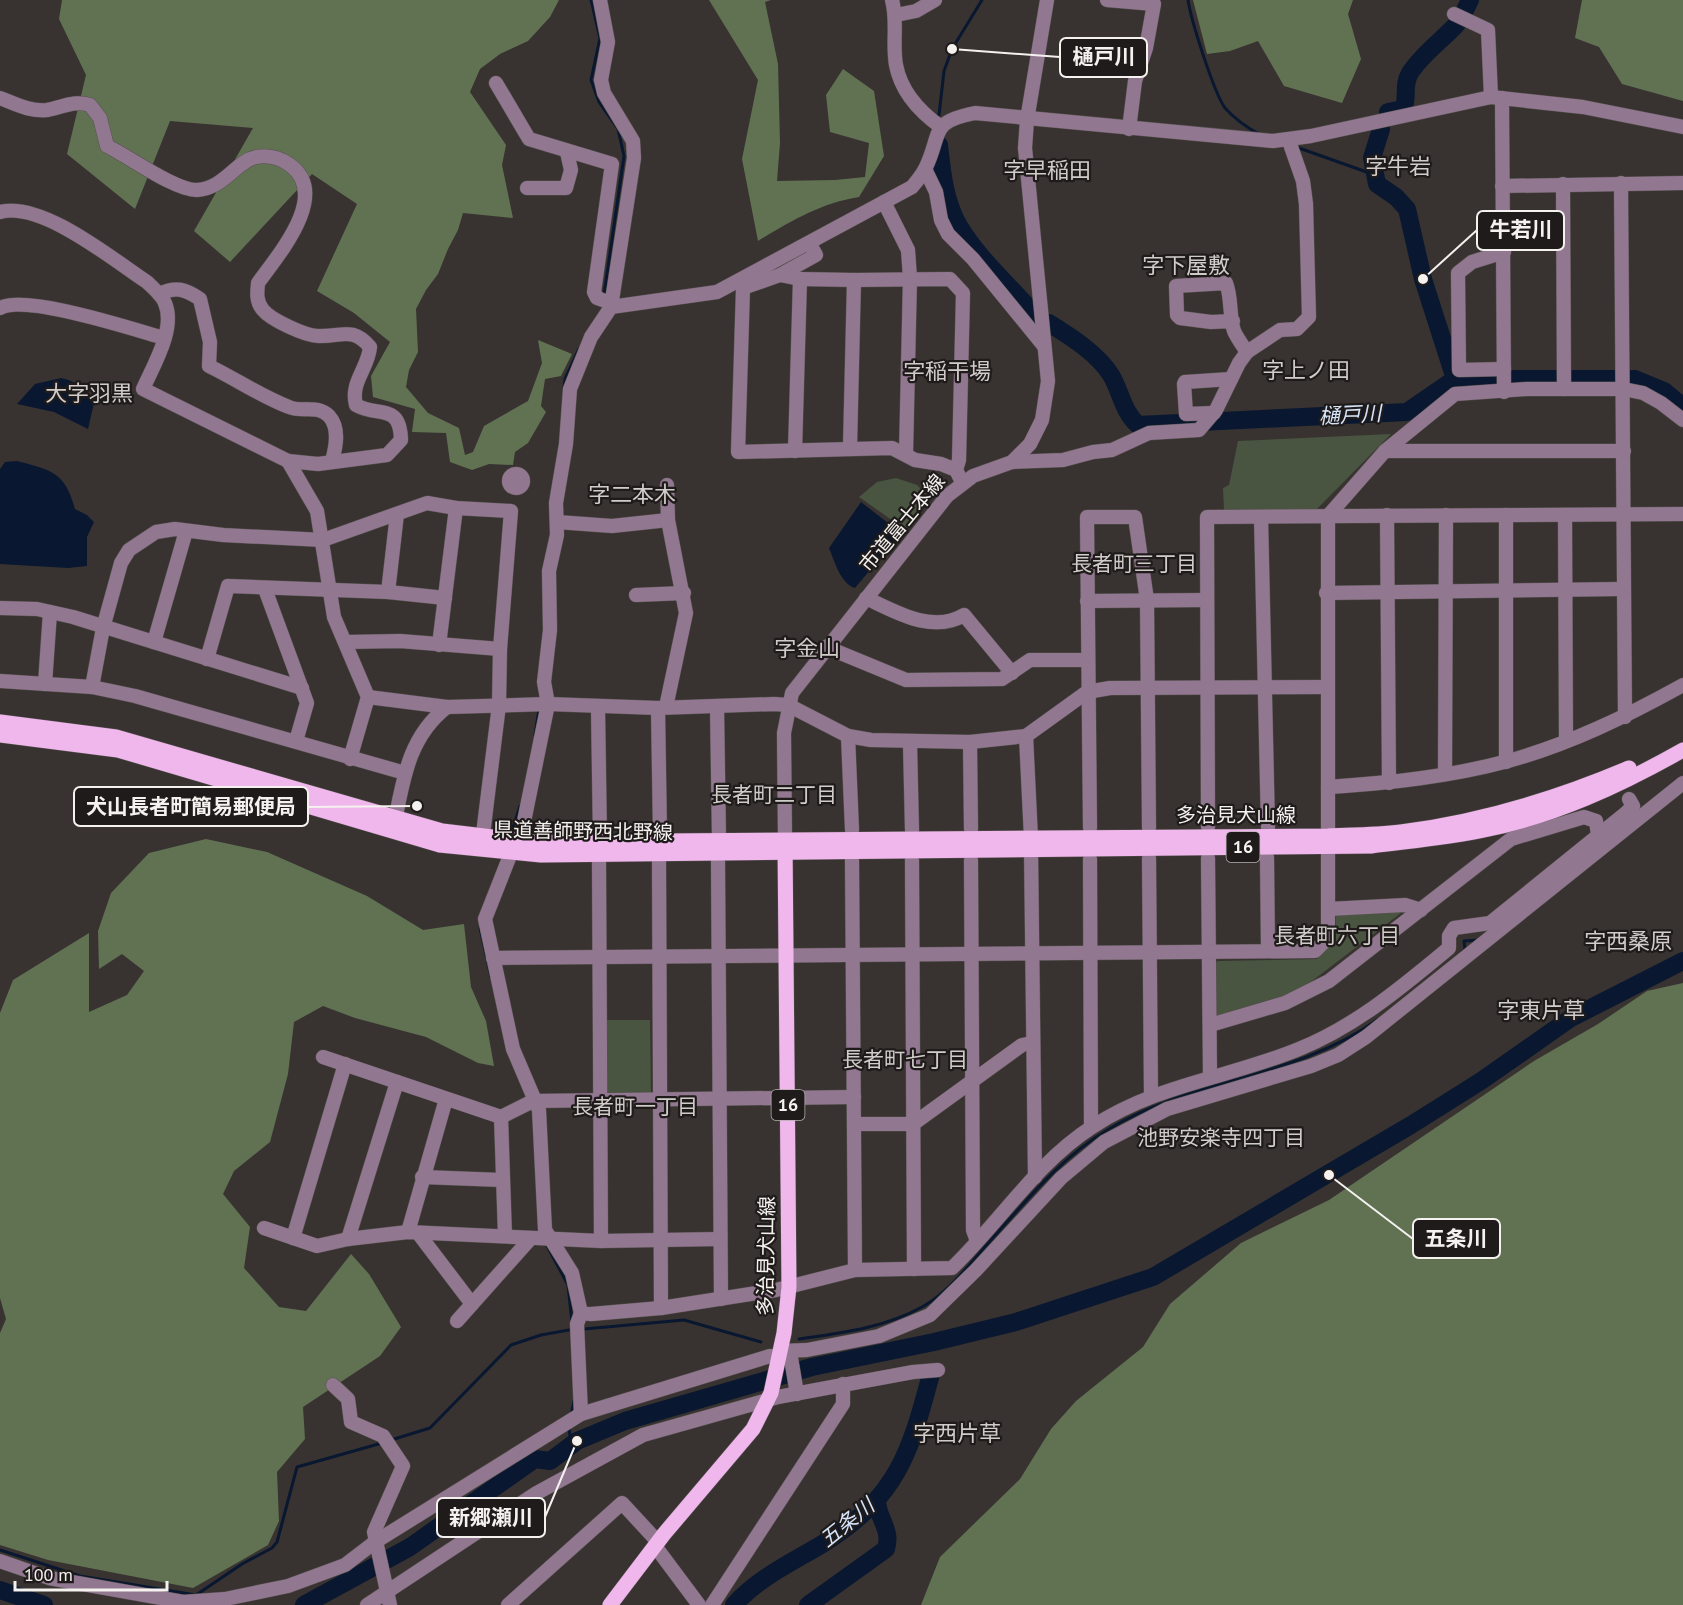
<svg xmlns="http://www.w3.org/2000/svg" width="1683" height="1605" font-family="'PT Sans','Noto Sans JP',sans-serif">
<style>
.green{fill:#495541}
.forest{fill:#617253}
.water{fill:#091830}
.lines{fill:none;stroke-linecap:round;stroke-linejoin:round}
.stream{stroke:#091830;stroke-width:3}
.river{stroke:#091830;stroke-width:18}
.minor-casing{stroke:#56514f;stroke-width:15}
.major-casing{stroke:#56514f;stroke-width:16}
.minor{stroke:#927790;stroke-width:14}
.major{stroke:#f0b7ed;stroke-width:15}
.labels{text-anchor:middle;stroke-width:4.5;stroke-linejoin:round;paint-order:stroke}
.shield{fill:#1e1b1a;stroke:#b4b1af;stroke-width:1.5}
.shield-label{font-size:18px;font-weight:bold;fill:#f4f1ef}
.street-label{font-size:20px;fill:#f4f1ef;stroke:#1e1b1a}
.water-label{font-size:21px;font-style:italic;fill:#d5e3f8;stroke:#1e1b1a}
.neighbourhood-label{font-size:21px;fill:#d1ccc9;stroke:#1e1b1a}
.quarter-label{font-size:22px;fill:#d1ccc9;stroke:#1e1b1a}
.leader{fill:none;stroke:#f4f1ef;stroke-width:2}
.callout-dot{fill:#f4f1ef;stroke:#1e1b1a;stroke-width:2}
.callout{fill:#1e1b1a;stroke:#f4f1ef;stroke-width:2}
.callout-label{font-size:21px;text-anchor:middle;font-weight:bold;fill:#f4f1ef}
</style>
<rect width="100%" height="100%" fill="#383331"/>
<g class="green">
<path d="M1391,434L1316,510H1224L1223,488L1229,485L1238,441Z"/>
<path d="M896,478L917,485L930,498L906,530L859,497L877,482Z"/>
<path d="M1336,913H1401L1295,994L1214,1017V964L1218,961L1317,959L1336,940Z"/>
<path d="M606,1020H650L651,1095L607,1096Z"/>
</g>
<g class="forest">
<path d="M62,0H559L550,17L528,41L500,54L480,69L470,92L506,145L502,165L513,218L463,213L458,230L448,249L438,274L426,290L416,309L418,352L409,370L406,387L428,413L459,428L465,455L473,452L484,426L528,401L542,363L538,340L572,354L561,376L545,379L541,406L546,412L528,443L515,452L513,465L489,464L472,470L450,462L446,433L412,432L415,409L373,397L371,376L390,342L354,313L317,291L357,204L312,174L230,262L194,231L253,128L170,121L135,209L67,154L86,75L59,19Z"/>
<path d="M709,0H771L765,2L778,64L780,143L777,181L835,180L865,177L869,143L830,132L826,95L843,69L874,91L884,156L859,197C821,203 791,221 758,241L742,159L758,80Z"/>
<path d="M1193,0H1353L1348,14L1361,59L1342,103L1284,86L1258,41L1230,51L1207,54Z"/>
<path d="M1582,0H1683V101L1622,84L1599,47L1575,38Z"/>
<path d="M206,839L267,852L367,896L423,930L464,924L471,987L486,1021L494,1066L478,1063L426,1037L355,1018L323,1006L294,1022L288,1074L270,1142L234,1171L223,1194L250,1227L244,1268L279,1307L306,1311L351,1254L369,1274L401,1327L380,1356L303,1407L305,1439L277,1472L279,1521L268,1545L193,1588L48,1560L0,1545V1333L6,1319L0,1298V1013L13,980L89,933V1012L127,995L144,971L122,954L99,969L98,931L111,893L149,853Z"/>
<path d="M1683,983V1605H921L940,1557L1020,1479L1051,1429L1076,1401L1143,1347L1170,1304L1241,1243L1329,1200L1534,1061L1598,1024L1647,991Z"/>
</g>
<g class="water">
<path d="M61,378C78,382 86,388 94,403L88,429L54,412L17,404L35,384Z"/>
<path d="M17,461C50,470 65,471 75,509L87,515L94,522L87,537V566L68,568L0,564V469L5,462Z"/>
<path d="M861,502L901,533L855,588C840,583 835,562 829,548Z"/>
</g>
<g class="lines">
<g class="stream">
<path d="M591,0L600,38L591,80L599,102L618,129L624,156L604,295"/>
<path d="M1188,0C1191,20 1214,93 1225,108C1234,118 1246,127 1259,134"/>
<path d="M939,115L944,71L952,49L982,0"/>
<path d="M1299,148L1375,175"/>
<path d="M564,388L565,379L579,349"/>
<path d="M535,735L539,709"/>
<path d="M511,834L520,806"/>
<path d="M480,928L491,977"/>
<path d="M1462,952L1465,950L1464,941L1479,940"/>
<path d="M545,1242L568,1285L572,1322"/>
<path d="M584,1329L684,1320L761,1342"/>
<path d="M799,1339C841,1333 884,1328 922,1307C946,1294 966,1269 984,1248C1022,1206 1059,1158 1109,1129C1193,1078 1294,1079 1377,1020"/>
<path d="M571,1415L574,1401"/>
<path d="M569,1427L570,1437L577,1441"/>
<path d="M391,1440L430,1428L511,1345L541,1335L569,1330"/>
<path d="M0,1550L80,1576L196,1595L242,1564L272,1548L277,1542L297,1467L382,1443"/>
</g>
<g class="river">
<path d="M1388,112L1403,109C1409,97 1402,86 1410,73C1422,54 1441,41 1456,25C1462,18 1466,8 1470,0"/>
<path d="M1381,129L1372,158L1377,184L1396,197L1407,209L1423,279L1455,379"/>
<path d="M939,145C942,173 945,202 959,226C979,259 1010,286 1034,314"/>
<path d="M1049,323C1071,337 1097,353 1111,375C1121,392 1123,412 1138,425L1407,412L1455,379H1635L1664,391L1683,407"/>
<path d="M0,1590L44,1605"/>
<path d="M304,1605L410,1547L535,1459L550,1461L577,1441L625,1421L812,1367L934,1342L1016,1322L1153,1277L1411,1125L1481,1081L1571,1018L1683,961"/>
<path d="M734,1605C759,1577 793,1562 824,1543C898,1496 910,1453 931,1374"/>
<path d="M808,1605L886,1549C892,1529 878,1520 877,1501"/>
</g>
<defs>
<g id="minor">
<path d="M892,0C898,22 892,43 896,65C901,92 920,112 941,127"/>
<path d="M1107,0L1154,4L1146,48L1135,81L1129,129"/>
<path d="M1454,14L1488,30L1491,97"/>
<path d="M896,15L916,11L935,0"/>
<path d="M496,83L529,139L612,164L594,292L597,298L611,303"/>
<path d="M0,98C16,104 30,112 47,110C64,107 73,100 90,105L100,118L107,146C128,156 176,191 197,190C225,188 236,161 256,157C268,155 279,157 290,165C331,195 278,255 258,283C257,293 256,302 263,310C271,320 306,336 318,336C342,337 352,326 370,347C368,369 350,382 356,405C378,418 400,402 401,440L387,455L318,464L288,461L143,389C153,366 176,329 165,303C162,295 153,288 147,282C112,259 42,201 0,212"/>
<path d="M1502,98L1504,392"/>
<path d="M925,169L936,192L941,220L948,234L973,259L1044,346"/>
<path d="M1621,183L1625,717"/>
<path d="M1563,184L1564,389"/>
<path d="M1502,186L1683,183"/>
<path d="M527,188H566L571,170L567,152"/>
<path d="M884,202L908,250L910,278L906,454"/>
<path d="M1504,252L1472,262L1458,273L1459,370L1504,369"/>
<path d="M780,275L816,255L810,244"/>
<path d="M159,294C176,286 185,289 200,299L210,342L209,366C236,379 262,397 289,407C302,413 317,404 329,416C340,428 336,447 332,461"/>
<path d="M611,307L717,292L912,187C917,181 923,174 926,167C942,133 929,122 975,113L1273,141L1311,136L1491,97L1583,107L1683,127"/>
<path d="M0,308C26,294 132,329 164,338"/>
<path d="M1233,321L1211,322L1180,318L1177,315L1176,286L1226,283C1232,298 1229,316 1234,331C1237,338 1243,346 1247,352"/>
<path d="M1214,413L1186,414L1184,384L1185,382L1231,379"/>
<path d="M850,447L854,280"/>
<path d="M795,451L800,279"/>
<path d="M1385,451H1624"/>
<path d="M288,461L317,511L334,617L368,697L350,759"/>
<path d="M1012,462L1063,460L1093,452L1112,450L1149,433L1199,430L1216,410L1239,363L1247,352L1280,330L1297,329L1309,317L1306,204L1303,181L1289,141"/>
<path d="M956,470L941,464L915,460L892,448L738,452L743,288L780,275L800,279L854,280L950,279L963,293L959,460L956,470L962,482"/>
<circle cx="516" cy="481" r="7"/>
<path d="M1387,515L1389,783"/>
<path d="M1506,515V762"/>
<path d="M1565,515L1566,741"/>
<path d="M1261,517L1268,827"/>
<path d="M557,522L612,526L668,520"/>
<path d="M265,589L307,703L296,741"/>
<path d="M388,592L397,514"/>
<path d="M1326,593L1622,589"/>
<path d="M636,595L684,593"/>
<path d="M866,598C896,612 932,634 964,615L1012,673"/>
<path d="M1087,601L1207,600"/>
<path d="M0,608L37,609L73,617L302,688"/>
<path d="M154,642L186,531"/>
<path d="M346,642L400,641L500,649"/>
<path d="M439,645L456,508"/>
<path d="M826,647L906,680L1002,679L1030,660H1087"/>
<path d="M207,659L228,586L388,592L445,598"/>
<path d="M0,681L92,687L135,696L405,773"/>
<path d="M45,684L50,612"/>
<path d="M92,687L103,628L121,563L129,550L156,532L175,529L223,535L323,540L427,503L456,508L511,511L500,649L499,705L483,834"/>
<path d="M368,697L447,707L548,704L658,708L774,704L788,705L848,736L871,740L970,742L1026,736L1087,692L1110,688L1326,687"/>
<path d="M717,706L719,839"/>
<path d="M598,707L600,840"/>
<path d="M666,707L686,613L668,520L667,485"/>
<path d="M658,708L660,834"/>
<path d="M848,736L852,830"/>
<path d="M1026,736L1031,838"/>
<path d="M970,742L971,829"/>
<path d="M910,743L912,830"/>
<path d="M1445,774L1446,515"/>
<path d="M1328,787C1388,783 1449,777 1508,761C1570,744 1627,716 1683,685"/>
<path d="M394,826C403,781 408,737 447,707"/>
<path d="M1208,827L1207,517L1683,514"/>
<path d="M1090,828L1087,517H1135L1147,600L1149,828"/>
<path d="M785,839L784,733L792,693L947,496L973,476L1012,462L1030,444L1042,420L1048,381L1025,148L1027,120L1047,0"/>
<path d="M520,841L548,704L544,682L550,630L549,571L557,535L556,503L566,444L570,389L591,337L611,307L634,158L633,141L604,93L601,80L608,42L600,0"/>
<path d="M1031,849L1035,1177"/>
<path d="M511,853L485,919L513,1049L539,1110L545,1230L572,1273L581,1313L591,1314L661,1308L776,1290L855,1270L952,1268C999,1223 1036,1163 1092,1127C1157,1084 1229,1078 1299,1049C1356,1026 1402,987 1449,948V936L1454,928L1490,923L1626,813L1633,806L1629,799"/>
<path d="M1267,857L1268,951"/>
<path d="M1149,858L1151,1095"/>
<path d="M1208,858L1210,1076"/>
<path d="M1090,859L1091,1127"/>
<path d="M852,860L855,1270"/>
<path d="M912,860L914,1269"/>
<path d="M971,860L973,1230L977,1241"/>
<path d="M718,861L721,1299"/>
<path d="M599,862L601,1241"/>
<path d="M659,862L661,1308"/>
<path d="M1329,909L1405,905L1421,910"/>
<path d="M493,958L1315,951L1328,938V516L1385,451L1455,394L1527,389H1623L1643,393L1661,403L1683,420"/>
<path d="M1210,1025L1285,1003L1329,981L1511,839L1584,817L1596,821L1598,835"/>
<path d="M323,1057L501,1117L533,1101L854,1097"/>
<path d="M501,1117L505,1236"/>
<path d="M855,1124H913L1022,1045L1032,1043"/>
<path d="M422,1177L502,1180"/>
<path d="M264,1228L317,1246L348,1239L408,1232L601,1241L720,1239"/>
<path d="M408,1232L446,1099"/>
<path d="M418,1233L472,1304"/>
<path d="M293,1238L345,1064"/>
<path d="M348,1239L397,1082"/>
<path d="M581,1313L577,1324L581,1414"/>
<path d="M457,1321L531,1238"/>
<path d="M781,1351L807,1350L879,1336L930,1315L976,1270L1061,1178L1104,1142L1167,1109L1311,1066L1338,1055L1366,1037L1683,783"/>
<path d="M790,1352L797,1394"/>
<path d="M333,1385L348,1399L351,1422L383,1436L403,1466L374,1532L390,1605"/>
<path d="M655,1546L699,1605"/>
<path d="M0,1561L49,1578L183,1602L225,1599L288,1586L345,1565L375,1542L581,1414L770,1356L779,1357"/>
<path d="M367,1605L535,1494L643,1435L778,1397L913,1372L938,1370"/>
<path d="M508,1605L622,1503L658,1542"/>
<path d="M712,1605L843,1404V1384"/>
</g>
<g id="major">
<path d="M0,722L116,737L442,831L534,842L1328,836C1352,835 1377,835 1401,832C1480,822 1556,799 1629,768"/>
<path d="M0,735L118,750L440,845L541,855L1371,846C1409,841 1447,838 1484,830C1555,816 1621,785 1683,750"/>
<path d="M610,1605L664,1534L753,1429L771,1393L784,1333L789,1287L785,842"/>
</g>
</defs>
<use href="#minor" class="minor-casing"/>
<use href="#major" class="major-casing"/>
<use href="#minor" class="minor"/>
<use href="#major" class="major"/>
</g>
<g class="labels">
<g class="shield">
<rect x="1226.5" y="832" width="33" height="30" rx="4.5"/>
<rect x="771.5" y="1090" width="33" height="30" rx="4.5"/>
</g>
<g class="shield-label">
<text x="1243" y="853">16</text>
<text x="788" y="1111">16</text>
</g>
<g class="street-label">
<text transform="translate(902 523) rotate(-50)" y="7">市道富士本線</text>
<text x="1236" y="822">多治見犬山線</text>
<text transform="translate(583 831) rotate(1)" y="7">県道善師野西北野線</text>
<text transform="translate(766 1256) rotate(-89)" y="7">多治見犬山線</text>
</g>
<g class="water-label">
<text transform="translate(1350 415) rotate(-3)" y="7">樋戸川</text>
<text transform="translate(847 1523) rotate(-39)" y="7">五条川</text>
</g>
<g class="neighbourhood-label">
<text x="1134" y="571">長者町三丁目</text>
<text x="774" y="802">長者町二丁目</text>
<text x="1337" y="943">長者町六丁目</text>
<text x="905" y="1067">長者町七丁目</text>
<text x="635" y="1114">長者町一丁目</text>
<text x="1221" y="1145">池野安楽寺四丁目</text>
</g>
<g class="quarter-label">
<text x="1398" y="174">字牛岩</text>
<text x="1047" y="178">字早稲田</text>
<text x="1186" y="273">字下屋敷</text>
<text x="1306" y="378">字上ノ田</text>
<text x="947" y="379">字稲干場</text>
<text x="89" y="401">大字羽黒</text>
<text x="632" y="502">字二本木</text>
<text x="807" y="656">字金山</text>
<text x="1628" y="949">字西桑原</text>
<text x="1541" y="1018">字東片草</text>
<text x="957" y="1441">字西片草</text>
</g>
</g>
<path class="leader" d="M952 49L1060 57M1423 279L1477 230M417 806L308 807M1329 1175L1413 1239M577 1441L545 1517"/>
<g class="callout-dot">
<circle cx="952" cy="49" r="6"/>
<circle cx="1423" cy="279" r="6"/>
<circle cx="417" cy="806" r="6"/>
<circle cx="1329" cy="1175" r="6"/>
<circle cx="577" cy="1441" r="6"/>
</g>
<g class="callout">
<rect x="1060" y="38" width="87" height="39" rx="6"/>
<rect x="1477" y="211" width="87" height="39" rx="6"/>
<rect x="74" y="787" width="234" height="39" rx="6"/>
<rect x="1413" y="1219" width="87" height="39" rx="6"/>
<rect x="437" y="1498" width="108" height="39" rx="6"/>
</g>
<g class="callout-label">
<text x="1104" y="64">樋戸川</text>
<text x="1521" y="237">牛若川</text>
<text x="191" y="814">犬山長者町簡易郵便局</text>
<text x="1456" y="1246">五条川</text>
<text x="491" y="1525">新郷瀬川</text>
</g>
<path d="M15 1581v9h152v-9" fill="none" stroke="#f4f1ef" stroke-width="3"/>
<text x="24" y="1581" font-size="18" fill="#f4f1ef" stroke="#1e1b1a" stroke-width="4.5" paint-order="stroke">100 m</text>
</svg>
